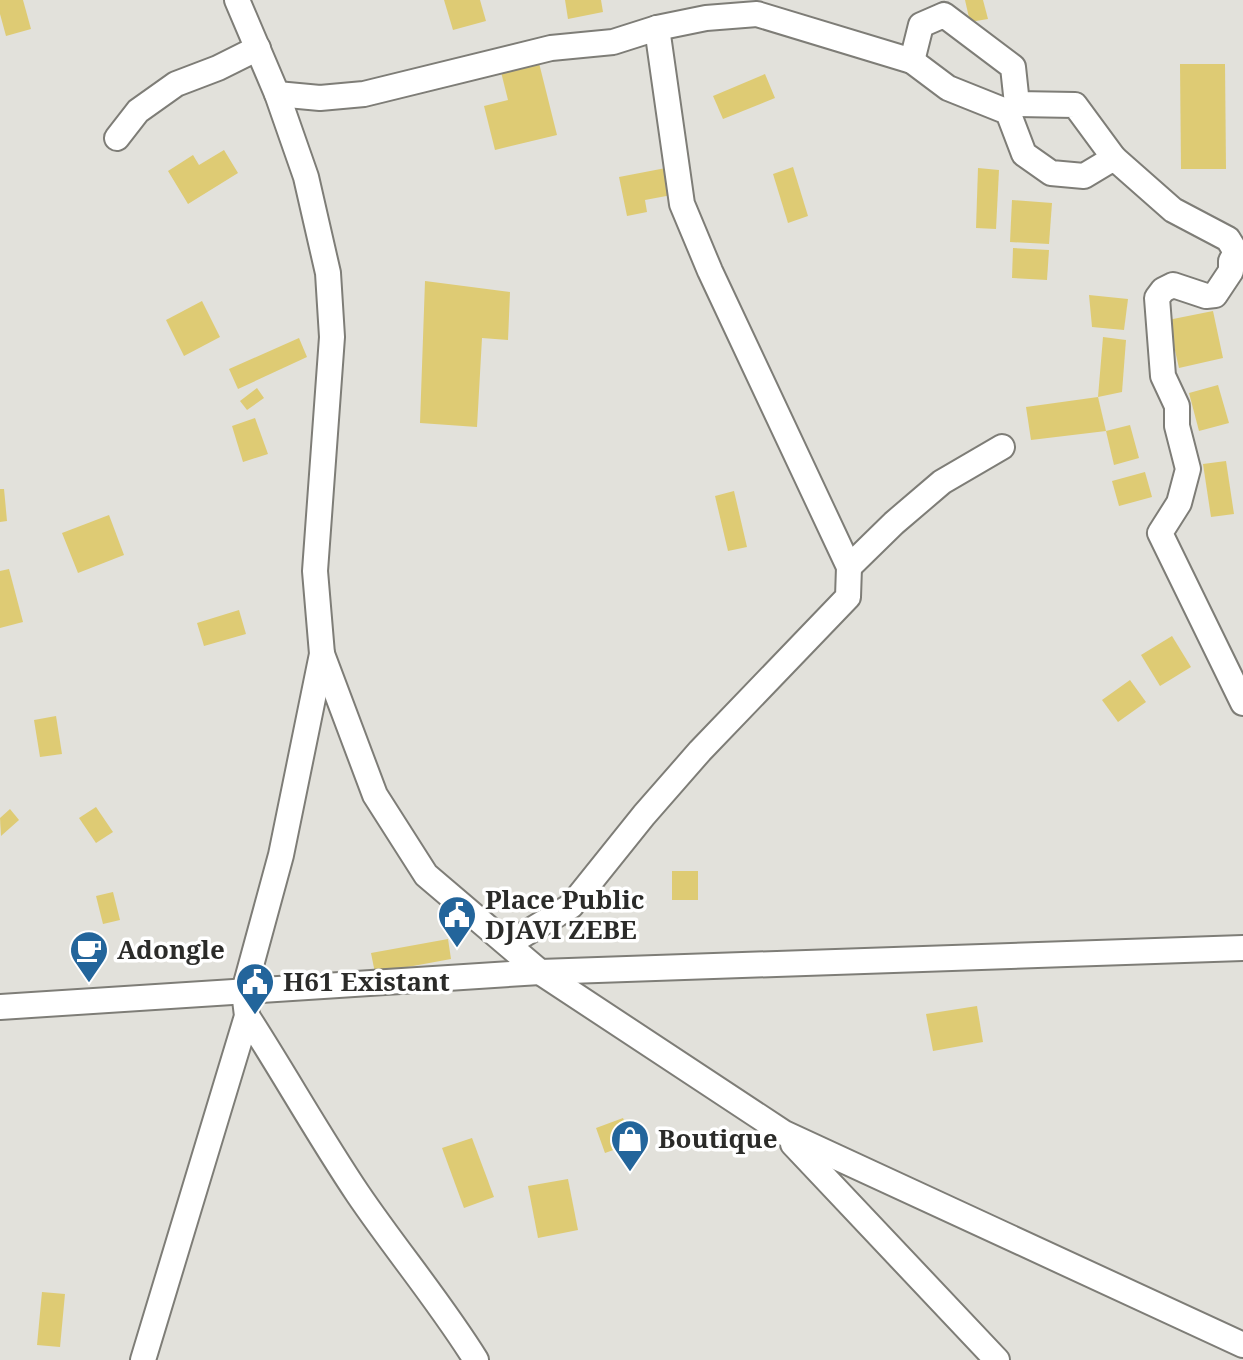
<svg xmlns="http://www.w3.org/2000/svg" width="1243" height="1360" font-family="'Noto Serif',serif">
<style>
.building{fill:#decb74}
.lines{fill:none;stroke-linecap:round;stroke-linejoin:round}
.minor-casing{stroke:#7e7d77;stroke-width:28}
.minor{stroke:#fff;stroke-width:24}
.labels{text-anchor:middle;stroke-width:7;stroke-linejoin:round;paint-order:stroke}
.poi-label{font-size:26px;font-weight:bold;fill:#2b2b29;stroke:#fff;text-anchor:start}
</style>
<rect width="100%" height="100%" fill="#e2e1db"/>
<g class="building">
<path d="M0,0H23L31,29L6,36L0,14Z"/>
<path d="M444,0H480L486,21L453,30Z"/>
<path d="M565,0H601L603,12L568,19Z"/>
<path d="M965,0H983L988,19L970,22Z"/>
<path d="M539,63L557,135L495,150L484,106L508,100L501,72Z"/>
<path d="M1180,64H1225L1226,169H1181Z"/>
<path d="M765,74L775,98L723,119L713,96Z"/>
<path d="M224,150L238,173L188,204L168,171L193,155L199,165Z"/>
<path d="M671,167L677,194L645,200L647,212L627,216L619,177Z"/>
<path d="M793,167L808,216L788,223L773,174Z"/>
<path d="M978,168L999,170L996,229L976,228Z"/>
<path d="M1012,200L1052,203L1049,244L1010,242Z"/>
<path d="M1013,248L1049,250L1047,280L1012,278Z"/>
<path d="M425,281L510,292L508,340L482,338L477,427L420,423Z"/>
<path d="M1089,295L1128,299L1124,330L1092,327Z"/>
<path d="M202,301L220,337L184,356L166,320Z"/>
<path d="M1213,311L1223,358L1179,368L1168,320Z"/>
<path d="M1103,337L1126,340L1122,392L1098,397Z"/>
<path d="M299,338L307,357L238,389L229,369Z"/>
<path d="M1218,385L1229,423L1199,431L1189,393Z"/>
<path d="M257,388L264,398L247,410L240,401Z"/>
<path d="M1098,397L1106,431L1031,440L1026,407Z"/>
<path d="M255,418L268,454L243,462L232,426Z"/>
<path d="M1130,425L1139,458L1114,465L1106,431Z"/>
<path d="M1226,461L1234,514L1211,517L1203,464Z"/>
<path d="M1145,472L1152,497L1119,506L1112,481Z"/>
<path d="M0,489H4L7,521L0,522Z"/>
<path d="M734,491L747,547L728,551L715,496Z"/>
<path d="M109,515L124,555L78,573L62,533Z"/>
<path d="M9,569L23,622L0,628V571Z"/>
<path d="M239,610L246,634L204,646L197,623Z"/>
<path d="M1172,636L1191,667L1160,686L1141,655Z"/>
<path d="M1130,680L1146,702L1118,722L1102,700Z"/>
<path d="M56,716L62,754L40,757L34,720Z"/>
<path d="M96,807L113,832L96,843L79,818Z"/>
<path d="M10,809L19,820L1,836L0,818Z"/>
<rect x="672" y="871" width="26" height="29"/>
<path d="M113,892L120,920L103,924L96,896Z"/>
<path d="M448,939L451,959L375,973L371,953Z"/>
<path d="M977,1006L983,1042L933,1051L926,1014Z"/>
<path d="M623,1118L633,1143L605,1153L596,1128Z"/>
<path d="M472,1138L494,1197L464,1208L442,1148Z"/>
<path d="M568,1179L578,1230L538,1238L528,1186Z"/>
<path d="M42,1292L65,1294L60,1347L37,1345Z"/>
</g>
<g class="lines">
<defs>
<g id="minor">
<path d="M912,61L921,25L944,15L1013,67L1017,104L1075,105L1114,158"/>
<path d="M277,94L320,98L364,94L551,48L613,42L657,28L706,18L757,14L912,61L948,88L1008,112L1024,154L1051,173L1084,176L1114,158L1173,210L1228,239L1236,252L1243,254"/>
<path d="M117,138L138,111L176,84L218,68L258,48"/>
<path d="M1236,252L1231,261V271L1215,295L1206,296L1173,285L1163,290L1157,298L1163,376L1177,406V426L1188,469L1179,503L1160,533L1243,703"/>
<path d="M849,567L894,523L942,482L1002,447"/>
<path d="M322,654L375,795L426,875L540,972L784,1133L1243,1345"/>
<path d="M508,944L571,906L644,815L700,751L848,597L849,567L710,271L682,204L657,28"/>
<path d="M0,1007L540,972L1243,948"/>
<path d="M247,1016C285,1075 319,1136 358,1194C396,1250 440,1302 476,1360"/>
<path d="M793,1144L997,1360"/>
<path d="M143,1360L247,1016L244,991L281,855L322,654L315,571L332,337L328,273L306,177L277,94L237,0"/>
</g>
</defs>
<use href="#minor" class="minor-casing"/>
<use href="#minor" class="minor"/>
</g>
<defs>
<symbol id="civic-pin" viewBox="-11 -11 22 30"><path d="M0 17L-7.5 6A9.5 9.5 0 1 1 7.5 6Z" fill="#23659b" stroke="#fff"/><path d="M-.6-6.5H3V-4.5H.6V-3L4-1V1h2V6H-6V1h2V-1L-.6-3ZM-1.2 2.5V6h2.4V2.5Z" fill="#fff"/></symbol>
<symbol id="cafe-pin" viewBox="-11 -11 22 30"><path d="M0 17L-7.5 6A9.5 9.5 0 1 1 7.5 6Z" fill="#23659b" stroke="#fff"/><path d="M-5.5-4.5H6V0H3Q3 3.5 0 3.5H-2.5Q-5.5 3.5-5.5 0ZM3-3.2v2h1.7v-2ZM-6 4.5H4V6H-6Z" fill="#fff"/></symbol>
<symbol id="shop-pin" viewBox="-11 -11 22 30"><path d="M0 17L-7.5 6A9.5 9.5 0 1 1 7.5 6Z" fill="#23659b" stroke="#fff"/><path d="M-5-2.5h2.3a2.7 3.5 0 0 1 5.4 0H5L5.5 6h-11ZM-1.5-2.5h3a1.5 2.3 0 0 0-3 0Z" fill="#fff"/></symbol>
</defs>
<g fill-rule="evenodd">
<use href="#civic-pin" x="435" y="893" width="44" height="60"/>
<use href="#cafe-pin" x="67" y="928" width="44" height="60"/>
<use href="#civic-pin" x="233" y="960" width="44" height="60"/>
<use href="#shop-pin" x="608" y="1117" width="44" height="60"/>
</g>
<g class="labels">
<g class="poi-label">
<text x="485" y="909">Place Public<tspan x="485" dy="30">DJAVI ZEBE</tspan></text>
<text x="117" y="959">Adongle</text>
<text x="283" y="991">H61 Existant</text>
<text x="658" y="1148">Boutique</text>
</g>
</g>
</svg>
